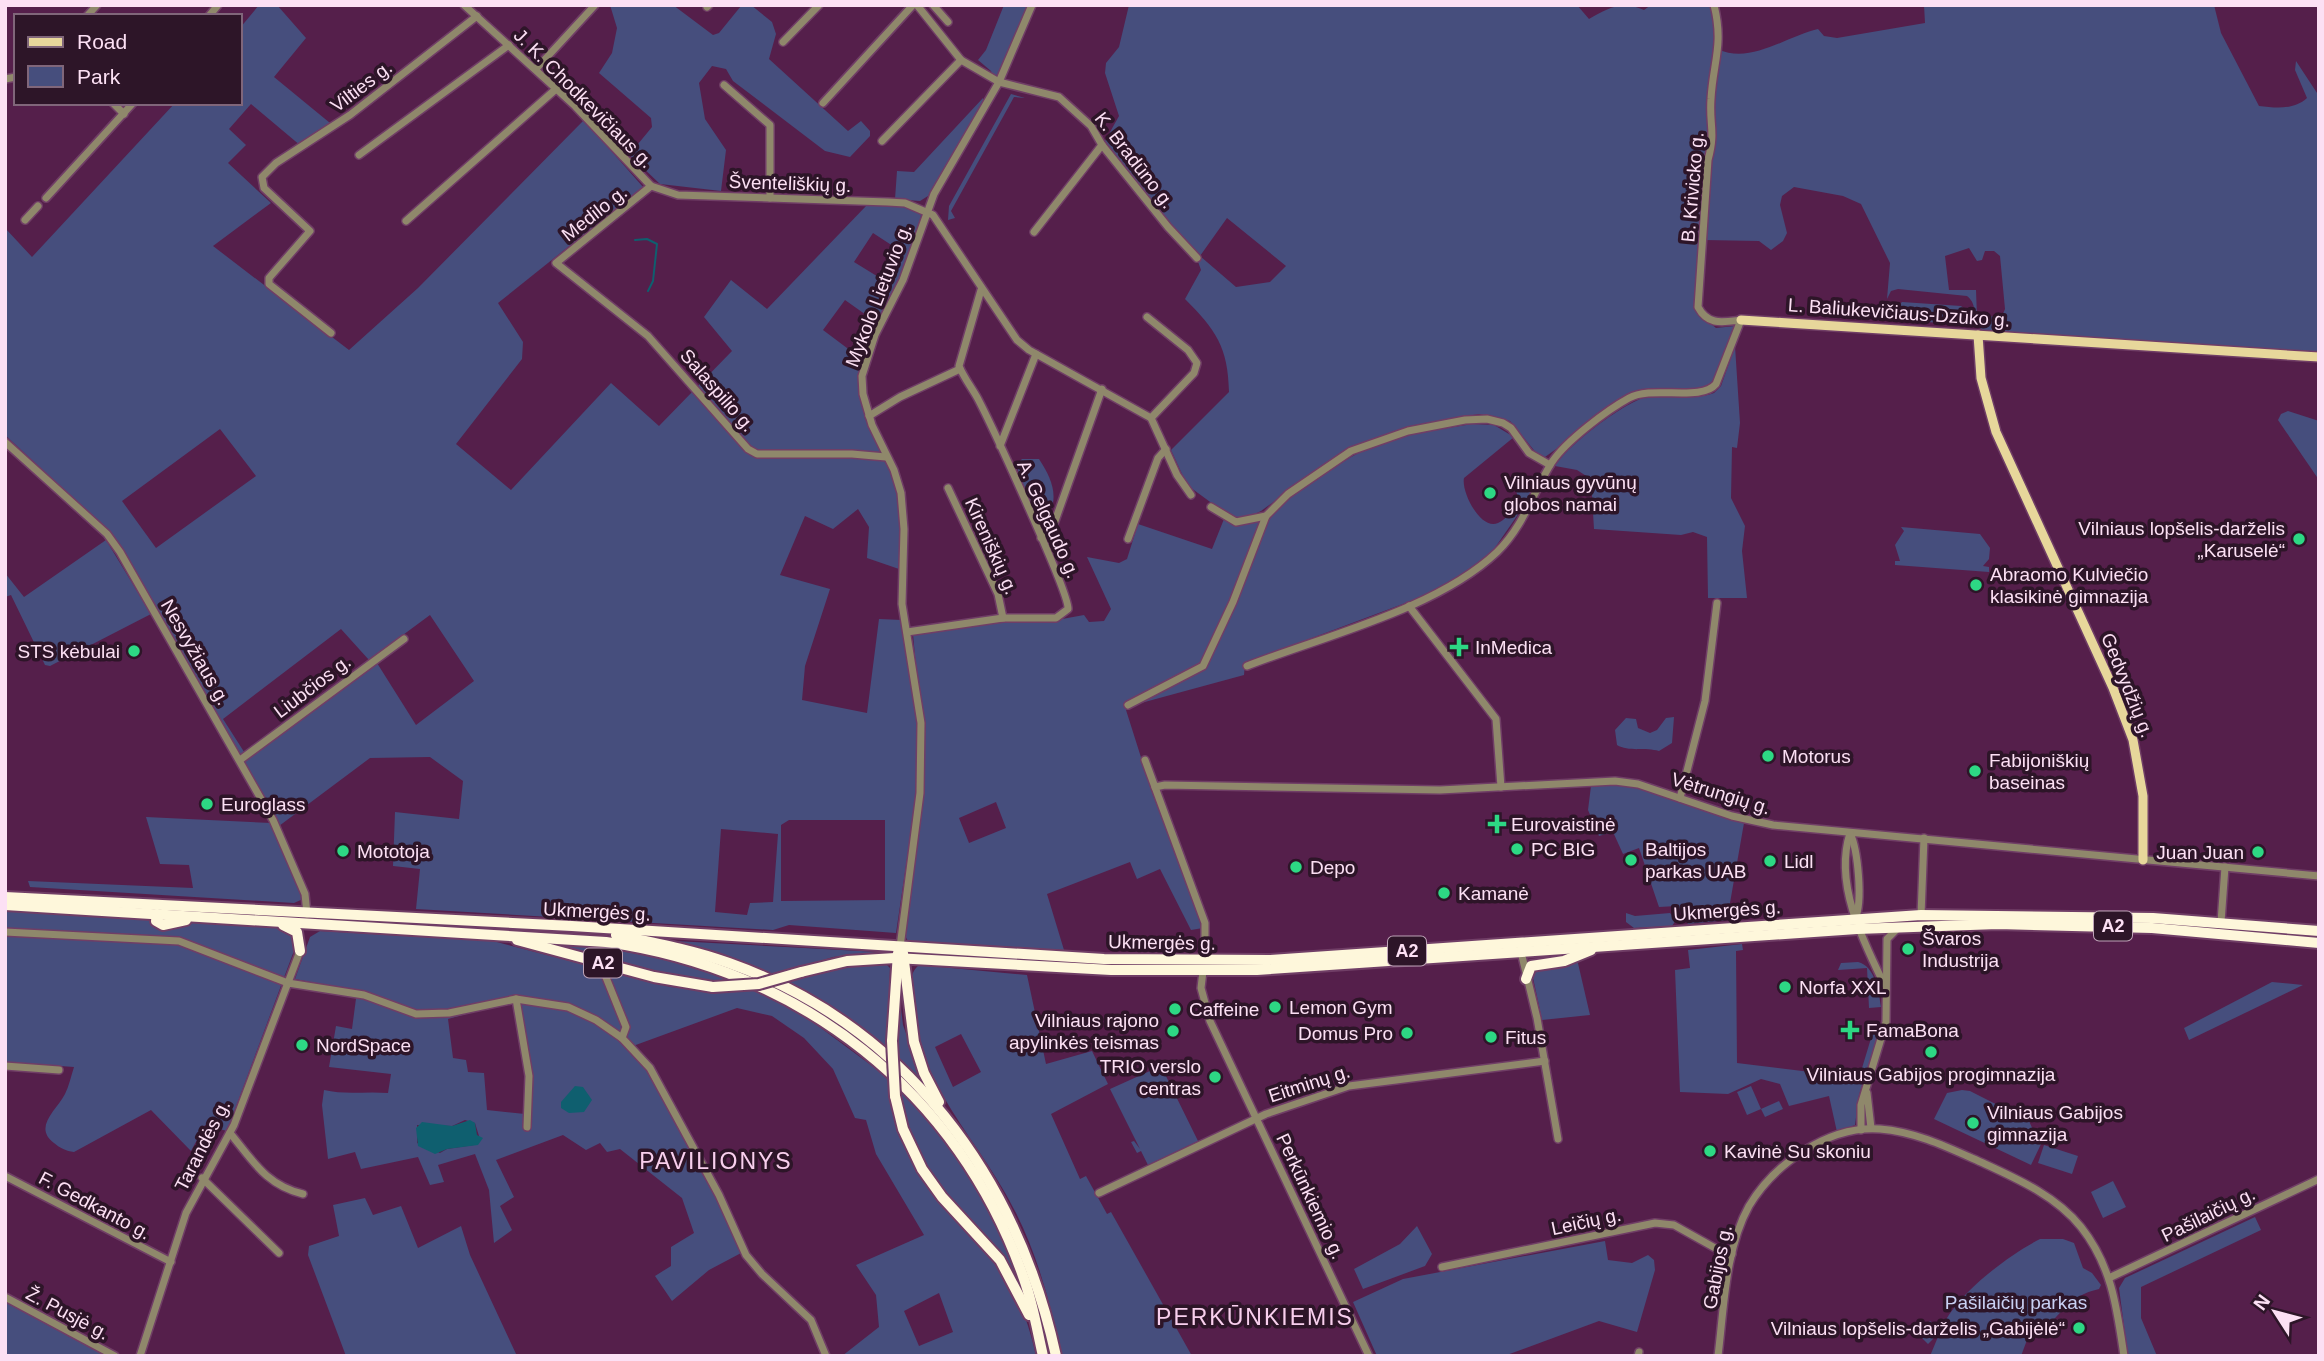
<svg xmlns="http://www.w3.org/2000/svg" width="2324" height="1361" font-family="Arial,sans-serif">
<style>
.green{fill:#464e7d;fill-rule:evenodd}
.water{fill:#0f5f6f}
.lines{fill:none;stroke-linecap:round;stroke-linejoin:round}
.stream{stroke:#0f5f6f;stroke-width:2}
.minor-casing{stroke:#703e66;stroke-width:10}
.major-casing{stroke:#703e66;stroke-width:12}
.highway-casing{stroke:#703e66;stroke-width:14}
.minor{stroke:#8f886b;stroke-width:7}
.major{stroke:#e7d79b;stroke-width:9}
.highway{stroke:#fef7db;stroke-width:10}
.highway-bridge-casing{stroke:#703e66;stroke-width:14;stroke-linecap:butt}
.highway-bridge{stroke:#fef7db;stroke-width:10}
.poi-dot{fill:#2dd884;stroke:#2d1528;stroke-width:2.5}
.labels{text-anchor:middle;stroke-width:7;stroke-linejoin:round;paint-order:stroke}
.shield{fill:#2d1528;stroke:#bea3b7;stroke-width:2}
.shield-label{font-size:18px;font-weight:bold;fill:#fce0f4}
.street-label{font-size:19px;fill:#fce0f4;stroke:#2d1528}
.poi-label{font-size:19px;fill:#fce0f4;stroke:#2d1528;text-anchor:start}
.park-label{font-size:19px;fill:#c9d1f4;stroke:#2d1528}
.quarter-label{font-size:23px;letter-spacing:2px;fill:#f8cfed;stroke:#2d1528}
</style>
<rect width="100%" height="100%" fill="#551f4b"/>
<g class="green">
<path d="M259,5H277L306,38L274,77L330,123L301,146L251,104L229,129L246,145L228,163L271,203L213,246L349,350L418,288L584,120L643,187L498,303L523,342L522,359L456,444L511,490L611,383L659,426L732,351L704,317L731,280L767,309L867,205L912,207L922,213L901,279L871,336L859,381L871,429L892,472L900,502L899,569L867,558L869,527L858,509L833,529L805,516L780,575L830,589L805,666L802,700L867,713L879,619L902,620L918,725L917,791L896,933L789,925L773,930L416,909L420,869L393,866L395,812L459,819L463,781L430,757L370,758L279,826L120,545L101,524L5,435V228L32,257L175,103H240V28ZM873,233L896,248L880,278L854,262ZM845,300L876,322L851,351L823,330ZM220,429L256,476L156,548L122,501ZM430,615L474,681L416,725L377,663L248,758L223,719L341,629L369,660ZM789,820H885V900L781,901V825ZM721,829L778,834L773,902L750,903L747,915L715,912Z"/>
<path d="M610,5H673L713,35L719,33L741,6L751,5L772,22L776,34L769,59L848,131L861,121L870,131V136L850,157L825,151L733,81L726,69L712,66L699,83L705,119L726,150L721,191L660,184L620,146L638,144L652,127L651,118L599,73L612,53L617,28Z"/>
<path d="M1004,5H1028L998,76L993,77L991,71L978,60L986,50Z"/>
<path d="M1129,5H1577L1589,19C1608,8 1622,0 1644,10L1651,5H1711L1718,49C1750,65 1787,36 1818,29L1824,36L1837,38L1925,23L1924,5H2214L2221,33L2259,106C2276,108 2294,110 2307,98L2295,70L2296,61L2319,96V352L1982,330C1971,320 1979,305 1967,296L1898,289L1891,291L1887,299L1890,263L1861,204L1843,196L1794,187L1782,196L1780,205L1787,233L1783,241L1771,250L1759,241L1704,240L1699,314L1716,328L1735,326L1715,381L1705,388L1638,390L1545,457L1537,454L1510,421L1479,414L1455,418L1411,426L1347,448L1261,511L1244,519L1228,515L1187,485L1171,450L1229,392C1228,347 1216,330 1185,299L1201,270L1196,256L1105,141L1119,116L1105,73L1106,63L1119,47ZM1227,218L1286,266L1270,282L1236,287L1200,256ZM1969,248L1977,261L1982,260L1985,251H1994L2000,256L2005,309L2002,316L1977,317L1976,290H1949L1945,256Z"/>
<path d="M1011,94L1025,98L1014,97L951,211L955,218L948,220L949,206Z"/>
<path d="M983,98L984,104L928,196L920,201L895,199L897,171L914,172Z"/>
<path d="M1902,302L1961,306L1968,312L1969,325L1900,320L1894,315V310Z"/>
<path d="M1735,346L1740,423L1737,448L1732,447L1731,498L1745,526L1742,551L1747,598H1708L1707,537L1693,532L1681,535L1594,529L1591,479L1577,470L1555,466C1567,446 1626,400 1650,396C1671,393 1694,401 1714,393L1721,386Z"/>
<path d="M2288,411L2319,421V480L2278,420L2281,414Z"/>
<path d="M1472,424L1494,425L1514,437L1464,478C1461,492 1481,531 1498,523C1507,519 1513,509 1519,502L1516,490L1527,485L1535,490L1492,552L1443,589L1245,663L1244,675L1130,706L1126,710L1152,792L1203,928L1191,930L1160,869L1137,879L1130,862L1047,894L1064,950L908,941L904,934L925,767L913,634L1002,621H1051L1084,615L1089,622L1104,621L1111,609L1087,557L1119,563L1127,559L1138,524L1212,549L1224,519L1239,524L1256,521L1333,467L1373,445L1405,435ZM996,802L1006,828L969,843L959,818Z"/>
<path d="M1022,459H1039C1051,477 1061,499 1046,518L1034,513L1016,465Z"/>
<path d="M1901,527L1980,534L1990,548L1989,559L1983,566L1989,567V572L1895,565V561H1900L1895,545L1904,531Z"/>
<path d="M106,540L151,614L50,666L45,665L11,595L5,597V573L24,597Z"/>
<path d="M1674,717L1672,743L1659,751C1646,747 1628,752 1617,745L1615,730L1626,718L1636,719L1638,728L1650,733L1657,730L1666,718Z"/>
<path d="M1619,784L1643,788L1744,823L1727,920L1688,924L1683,912L1677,906L1659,907L1639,848L1623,854L1613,832L1599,836L1588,810L1591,786Z"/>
<path d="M146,817L271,823L303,899L294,903L30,887L28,881L193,888L189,865L160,864Z"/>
<path d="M5,911L292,929L295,948L227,1131L205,1125L191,1151L151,1110L74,1152C66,1151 60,1148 54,1143C33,1127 56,1111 65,1094C69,1086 71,1076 74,1067L5,1062Z"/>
<path d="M1626,913L1635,916L1670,913L1676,920L1672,926L1634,928L1626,922Z"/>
<path d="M320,931L493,941L671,987L729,992L757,990L798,1011L887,1077C893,1114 902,1151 924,1182C941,1208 966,1227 986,1250C1012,1280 1028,1317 1036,1356H842L879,1327L876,1295L856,1265L924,1235L876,1154L866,1120L855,1118L833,1069L804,1038L772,1016L737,1008L633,1046L712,1186L743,1252L709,1270L672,1301L655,1276L671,1266V1247L694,1233L682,1198L620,1149L607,1152L600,1143L586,1150L563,1135L496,1160L514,1197L500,1206L512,1230L494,1243L489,1190L475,1154L438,1165L444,1182L430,1185L418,1157L361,1169L355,1152L328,1159L322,1105L324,1090C345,1095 366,1091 388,1093L391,1074L329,1067L336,1026L352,1029L357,991L295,979L310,937ZM514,1001L525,1079V1114L487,1110L484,1073L468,1072L466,1060L453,1058L448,1019ZM465,1120L475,1123L479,1136L474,1145L447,1149L440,1153L417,1143V1125L452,1126ZM939,1293L953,1332L919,1346L904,1311Z"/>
<path d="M675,941L879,952L833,957L773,976L738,961Z"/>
<path d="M546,944C613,947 677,958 739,982C674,984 609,961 546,944Z"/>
<path d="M1742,944L1743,950L1736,951L1737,1063L1859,1078L1875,1025L1880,1029L1859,1095L1855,1125L1837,1132L1829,1096L1789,1106L1780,1084L1761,1079L1728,1094L1680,1092L1675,970L1690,968L1688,950Z"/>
<path d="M1577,959L1590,1015L1542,1020L1532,973L1537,967Z"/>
<path d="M1858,962C1875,966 1879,992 1881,1007L1869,1008L1867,968L1838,970L1841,963Z"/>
<path d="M885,963L890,968L887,1050L840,1014L787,982L852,965Z"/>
<path d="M919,965L1027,975L1046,1064L1092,1051L1108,1084L1051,1114L1080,1179L1086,1176L1107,1214L1111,1212L1192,1356H1062C1051,1307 1039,1259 1016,1213C980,1139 913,1082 912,994C912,983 909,973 919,965ZM961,1034L981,1072L953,1087L935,1047Z"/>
<path d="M2272,982L2303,985L2189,1040L2184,1028Z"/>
<path d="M899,991L903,1025L926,1089L896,1059Z"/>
<path d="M1161,1066L1198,1141L1148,1165L1141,1151L1137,1153L1131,1142L1134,1141L1140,1149L1110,1089Z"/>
<path d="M1751,1086L1761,1109L1779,1101L1783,1109L1765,1117L1761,1109L1747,1115L1737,1092Z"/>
<path d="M899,1088C959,1152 988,1203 1021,1283C976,1214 910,1177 899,1088Z"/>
<path d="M1962,1090L1970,1091L2029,1121L2037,1139L2042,1142L2031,1165L1934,1119L1947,1093Z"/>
<path d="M2044,1145L2078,1156L2072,1174L2038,1163Z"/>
<path d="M2113,1181L2126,1207L2103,1218L2091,1192Z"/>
<path d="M365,1198L373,1215L401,1206L418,1248L461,1226L470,1255L517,1356H346L308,1255L309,1246L339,1236L333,1205Z"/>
<path d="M2255,1217L2261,1230L2141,1287V1318L2157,1356H2128L2119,1288L2125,1278Z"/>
<path d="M1417,1226L1432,1254L1425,1266L1363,1289L1354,1269L1400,1244Z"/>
<path d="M2040,1239H2063L2074,1243L2083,1268L2092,1273L2101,1285L2099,1289C2068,1296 2063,1313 2041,1332C2037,1335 2031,1336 2027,1340L2021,1356H1930L1940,1332L1928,1344L1918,1334L1930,1321L1941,1330C1954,1296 2007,1256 2040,1239Z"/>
<path d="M1605,1241L1608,1260L1632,1263L1648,1255L1654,1260L1655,1270L1637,1332L1599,1321L1504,1356H1377L1353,1302L1403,1279Z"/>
<path d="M5,1301L109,1356H5Z"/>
</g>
<g class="water">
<path d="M575,1086L583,1087L592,1100L584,1112L569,1113L561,1108V1102Z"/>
<path d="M470,1120L475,1123L477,1135L483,1138L478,1145L447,1149L435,1154L418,1146L416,1128L422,1122L452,1126Z"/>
</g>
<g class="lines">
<path class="stream" d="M635,240L647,239L657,244L653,281L648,291"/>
<defs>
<g id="minor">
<path d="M464,5L575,106L651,186L678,195L888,202L905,203L933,215L1017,340L1029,350L1151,418L1177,475L1191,495"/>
<path d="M917,5L961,60L999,82L1059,97L1091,126L1102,145L1168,227L1197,258"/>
<path d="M933,5L948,22"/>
<path d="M707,7L709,5"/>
<path d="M87,16L97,5"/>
<path d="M209,16L218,5"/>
<path d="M783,42L819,5"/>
<path d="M536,69L595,5"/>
<path d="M5,79L16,77"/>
<path d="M724,85L770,125V198"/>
<path d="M113,103L124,114"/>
<path d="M823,103L913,5"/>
<path d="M882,141L961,60"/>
<path d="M359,155L509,45"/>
<path d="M651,186L556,263L648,336L748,449L757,454H852L886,457"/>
<path d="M46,198L133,103"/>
<path d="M25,220L38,206"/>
<path d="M406,221L556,89"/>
<path d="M1034,232L1102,145"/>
<path d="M1147,317L1188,350L1197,363L1194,373L1151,418"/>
<path d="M331,333L269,284V278L310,231L264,188L262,177L276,163L350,115L477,16"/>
<path d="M869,416L900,397L960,369"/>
<path d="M5,442L107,534L120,552L273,820L305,894L307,914"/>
<path d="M1000,446L1036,354"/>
<path d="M948,488L998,594L1003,618"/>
<path d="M1211,507L1236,522L1266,516L1288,494L1351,451L1408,431L1465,420L1487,419L1503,423L1511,428L1529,453L1550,465"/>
<path d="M1041,538L1055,521L1102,389"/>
<path d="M1128,539L1158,458L1166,449"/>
<path d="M1409,606L1496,719L1501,787"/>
<path d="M907,632L1003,618H1056L1068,609C1070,594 991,424 978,399C972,388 964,378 959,366L981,290"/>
<path d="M1247,666C1324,636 1437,609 1497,552C1524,526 1533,492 1552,462C1566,441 1607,410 1629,398C1652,385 1701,402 1716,384L1741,320C1723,322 1708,326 1698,307L1708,160C1716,131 1709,125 1711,99C1713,62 1724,45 1714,5"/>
<path d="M1128,705L1203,666L1233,602L1266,516"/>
<path d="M240,760L404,639"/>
<path d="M1145,760L1205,923V960"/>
<path d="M1155,787L1165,785L1440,790L1615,781L1638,784L1732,816L1773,825L2319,876"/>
<path d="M1680,798L1705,701L1717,603"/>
<path d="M1850,833C1834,883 1862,939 1884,984"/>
<path d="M1850,833C1858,850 1863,902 1855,919"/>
<path d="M1921,915L1924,838"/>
<path d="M2221,922L2225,867"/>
<path d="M5,932L179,941L288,983L364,995L416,1014L449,1013L516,999L568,1007L596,1020L622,1038L650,1068L719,1195L746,1255L762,1274L811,1320L826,1356"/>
<path d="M900,947L920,793L921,723L902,604L904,529L901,493L894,470L872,425L863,394L862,376L875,335L903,280L934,194L999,82L1032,5"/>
<path d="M1521,952L1537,1018L1558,1139"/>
<path d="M608,965L605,975L626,1027L622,1038"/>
<path d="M1203,971L1201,988L1210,1021L1369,1356"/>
<path d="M516,999L529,1076L527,1127"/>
<path d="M5,1066L59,1070"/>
<path d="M1867,1093L1871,1128"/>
<path d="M1861,1130V1105L1886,1022L1887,939L1897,929"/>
<path d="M230,1133C253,1161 266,1185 303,1194"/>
<path d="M5,1176L171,1262"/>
<path d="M202,1178L279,1253"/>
<path d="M1099,1193L1266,1114L1349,1086L1545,1061"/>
<path d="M1442,1267L1655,1223L1674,1225L1724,1253L1732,1254"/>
<path d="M2111,1277L2319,1179"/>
<path d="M5,1297L115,1356"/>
<path d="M140,1356L186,1213L234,1125L300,951"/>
<path d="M1638,1356L1639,1352"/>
<path d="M1718,1356C1724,1308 1725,1249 1749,1206C1774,1164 1829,1125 1880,1129C1918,1132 1951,1149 1985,1164C2020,1180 2057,1197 2081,1227C2112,1266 2117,1309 2124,1356"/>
</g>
<g id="major">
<path d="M1741,320L2319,357"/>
<path d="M1978,335L1981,378L1996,432L2113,688L2133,740L2143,796V860"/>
</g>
<g id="highway">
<path d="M5,897L572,926L1104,959L1269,960L1921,915L2153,918L2319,931"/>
<path d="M5,905L606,942C800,969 959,1091 1024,1279C1033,1304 1037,1330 1043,1356"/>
<path d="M157,914L156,921L163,925L186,920"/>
<path d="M283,925L297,932L300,951"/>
<path d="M616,935C655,943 693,950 729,963C906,1026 1017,1177 1056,1356"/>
<path d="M517,940L654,977L713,987"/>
<path d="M903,953L914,1042L924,1073L939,1102"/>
<path d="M801,972L847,961L895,958L1111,970H1257L1857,929L1998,924L2152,928L2319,943"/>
<path d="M1526,979L1531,966L1564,961L1591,950"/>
<path d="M892,1041L898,953"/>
<path d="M895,1096L903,1129L922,1169L942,1197L1000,1260L1029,1315"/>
</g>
</defs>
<use href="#minor" class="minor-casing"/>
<use href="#major" class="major-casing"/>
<use href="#highway" class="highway-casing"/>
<use href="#minor" class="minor"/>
<use href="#major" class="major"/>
<use href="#highway" class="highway"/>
<defs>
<g id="highway-bridge">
<path d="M713,987L759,984L801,972"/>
<path d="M892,1041L895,1096"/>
</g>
</defs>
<use href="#highway-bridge" class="highway-bridge-casing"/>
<use href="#highway-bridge" class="highway-bridge"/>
</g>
<g class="poi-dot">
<circle cx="1490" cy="493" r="7"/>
<circle cx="2299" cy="539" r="7"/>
<circle cx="1976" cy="585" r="7"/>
<path d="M1455.5 636.5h7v7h7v7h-7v7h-7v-7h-7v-7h7z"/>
<circle cx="134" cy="651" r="7"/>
<circle cx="1768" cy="756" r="7"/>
<circle cx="1975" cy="771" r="7"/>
<circle cx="207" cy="804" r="7"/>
<path d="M1493.5 813.5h7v7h7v7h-7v7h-7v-7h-7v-7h7z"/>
<circle cx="1517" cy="849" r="7"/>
<circle cx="343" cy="851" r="7"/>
<circle cx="2258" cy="852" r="7"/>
<circle cx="1631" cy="860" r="7"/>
<circle cx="1770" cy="861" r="7"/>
<circle cx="1296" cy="867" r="7"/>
<circle cx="1444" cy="893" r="7"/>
<circle cx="1908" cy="949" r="7"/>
<circle cx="1785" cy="987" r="7"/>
<circle cx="1275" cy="1007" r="7"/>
<circle cx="1175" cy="1009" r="7"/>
<path d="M1846.5 1019.5h7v7h7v7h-7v7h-7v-7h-7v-7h7z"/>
<circle cx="1173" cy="1031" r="7"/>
<circle cx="1407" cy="1033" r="7"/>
<circle cx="1491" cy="1037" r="7"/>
<circle cx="302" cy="1045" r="7"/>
<circle cx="1931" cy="1052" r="7"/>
<circle cx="1215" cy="1077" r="7"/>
<circle cx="1973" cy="1123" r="7"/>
<circle cx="1710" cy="1151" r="7"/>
<circle cx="2079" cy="1328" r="7"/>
</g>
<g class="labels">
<g class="shield">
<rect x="2094" y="911.5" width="38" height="29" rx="5"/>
<rect x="1388" y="936.5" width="38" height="29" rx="5"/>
<rect x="584" y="948.5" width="38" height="29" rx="5"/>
</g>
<g class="shield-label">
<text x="2113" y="932">A2</text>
<text x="1407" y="957">A2</text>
<text x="603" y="969">A2</text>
</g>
<g class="street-label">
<text transform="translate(361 86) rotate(-37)" y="7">Vilties g.</text>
<text transform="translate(584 98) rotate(45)" y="7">J. K. Chodkevičiaus g.</text>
<text transform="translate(1135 160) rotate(52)" y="7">K. Bradūno g.</text>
<text transform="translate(790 183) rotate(2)" y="7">Šventeliškių g.</text>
<text transform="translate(1692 187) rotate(-85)" y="7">B. Krivicko g.</text>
<text transform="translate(594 213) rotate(-38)" y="7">Medilo g.</text>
<text transform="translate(878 295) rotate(-69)" y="7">Mykolo Lietuvio g.</text>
<text transform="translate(1899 312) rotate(4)" y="7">L. Baliukevičiaus-Dzūko g.</text>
<text transform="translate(718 390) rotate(49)" y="7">Salaspilio g.</text>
<text transform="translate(1049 519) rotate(66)" y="7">A. Gelgaudo g.</text>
<text transform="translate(992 546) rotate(66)" y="7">Kireniškių g.</text>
<text transform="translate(196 652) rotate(60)" y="7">Nesvyžiaus g.</text>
<text transform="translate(2128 685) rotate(68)" y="7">Gedvydžių g.</text>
<text transform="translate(312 686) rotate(-37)" y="7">Liubčios g.</text>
<text transform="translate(1721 793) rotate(17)" y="7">Vėtrungių g.</text>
<text transform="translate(1727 910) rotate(-4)" y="7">Ukmergės g.</text>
<text transform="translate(597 911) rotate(3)" y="7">Ukmergės g.</text>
<text transform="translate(1162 942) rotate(1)" y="7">Ukmergės g.</text>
<text transform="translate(1309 1083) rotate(-18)" y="7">Eitminų g.</text>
<text transform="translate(202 1145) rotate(-63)" y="7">Tarandės g.</text>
<text transform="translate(1311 1196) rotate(65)" y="7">Perkūnkiemio g.</text>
<text transform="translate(95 1205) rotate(28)" y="7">F. Gedkanto g.</text>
<text transform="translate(2208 1214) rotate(-26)" y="7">Pašilaičių g.</text>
<text transform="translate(1586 1221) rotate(-12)" y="7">Leičių g.</text>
<text transform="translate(1717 1267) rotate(-79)" y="7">Gabijos g.</text>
<text transform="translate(68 1313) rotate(28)" y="7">Ž. Pusjė g.</text>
</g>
<g class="poi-label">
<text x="1504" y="489">Vilniaus gyvūnų<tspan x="1504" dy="22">globos namai</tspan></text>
<text x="2285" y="535" text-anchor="end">Vilniaus lopšelis-darželis<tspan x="2285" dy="22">„Karuselė“</tspan></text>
<text x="1990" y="581">Abraomo Kulviečio<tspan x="1990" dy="22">klasikinė gimnazija</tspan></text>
<text x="1475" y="654">InMedica</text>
<text x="120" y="658" text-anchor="end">STS kėbulai</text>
<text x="1782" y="763">Motorus</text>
<text x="1989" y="767">Fabijoniškių<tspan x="1989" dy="22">baseinas</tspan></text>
<text x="221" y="811">Euroglass</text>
<text x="1511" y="831">Eurovaistinė</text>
<text x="1531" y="856">PC BIG</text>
<text x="1645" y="856">Baltijos<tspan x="1645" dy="22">parkas UAB</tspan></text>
<text x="357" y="858">Mototoja</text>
<text x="2244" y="859" text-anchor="end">Juan Juan</text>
<text x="1784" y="868">Lidl</text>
<text x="1310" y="874">Depo</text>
<text x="1458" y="900">Kamanė</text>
<text x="1922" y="945">Švaros<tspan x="1922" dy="22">Industrija</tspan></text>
<text x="1799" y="994">Norfa XXL</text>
<text x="1289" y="1014">Lemon Gym</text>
<text x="1189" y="1016">Caffeine</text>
<text x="1159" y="1027" text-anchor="end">Vilniaus rajono<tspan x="1159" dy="22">apylinkės teismas</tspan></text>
<text x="1866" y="1037">FamaBona</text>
<text x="1393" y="1040" text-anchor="end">Domus Pro</text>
<text x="1505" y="1044">Fitus</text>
<text x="316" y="1052">NordSpace</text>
<text x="1201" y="1073" text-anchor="end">TRIO verslo<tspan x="1201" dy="22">centras</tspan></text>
<text x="1931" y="1081" text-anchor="middle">Vilniaus Gabijos progimnazija</text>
<text x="1987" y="1119">Vilniaus Gabijos<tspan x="1987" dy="22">gimnazija</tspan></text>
<text x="1724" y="1158">Kavinė Su skoniu</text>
<text x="2065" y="1335" text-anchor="end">Vilniaus lopšelis-darželis „Gabijėlė“</text>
</g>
<g class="park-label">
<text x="2016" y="1309">Pašilaičių parkas</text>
</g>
<g class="quarter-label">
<text x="716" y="1169">PAVILIONYS</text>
<text x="1255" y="1325">PERKŪNKIEMIS</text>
</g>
</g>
<rect width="2324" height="1361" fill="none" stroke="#fce0f4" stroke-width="14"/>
<rect x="14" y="14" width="228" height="91" fill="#2d1528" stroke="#80667a" stroke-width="2"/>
<rect x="28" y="37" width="35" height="10" fill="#e7d79b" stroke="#80667a" stroke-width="2"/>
<text x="77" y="49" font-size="21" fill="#fce0f4">Road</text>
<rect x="28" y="66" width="35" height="21" fill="#464e7d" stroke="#80667a" stroke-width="2"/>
<text x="77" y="84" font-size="21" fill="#fce0f4">Park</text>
<g transform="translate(2275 1312) rotate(306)" stroke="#2d1528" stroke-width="5" paint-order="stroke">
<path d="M0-5L12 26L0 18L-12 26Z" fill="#fce0f4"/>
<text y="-10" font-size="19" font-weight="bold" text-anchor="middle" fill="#fce0f4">N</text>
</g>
</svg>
